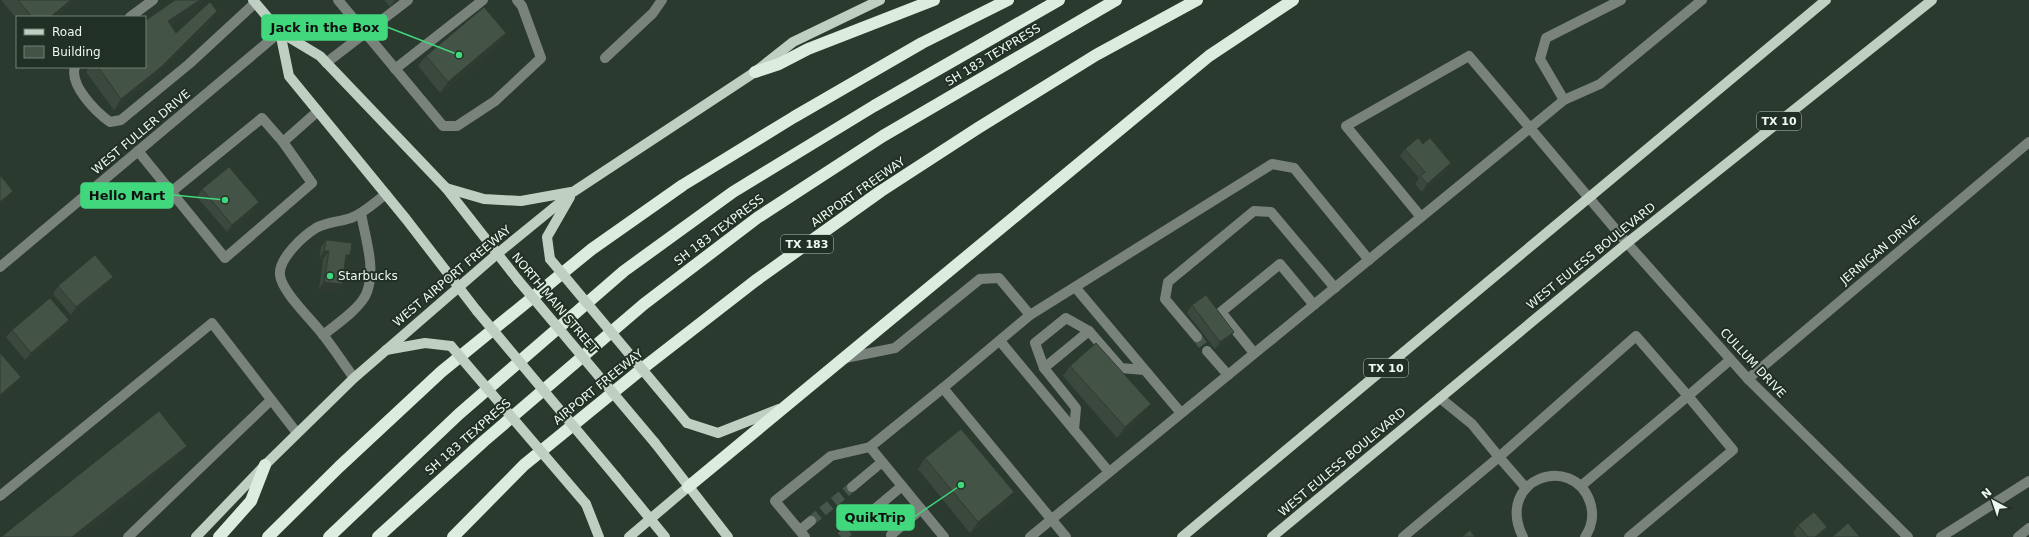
<svg xmlns="http://www.w3.org/2000/svg" width="2029" height="537" font-family="'DejaVu Sans',sans-serif">
<style>
.lines{fill:none;stroke-linecap:round;stroke-linejoin:round}
.minor-tunnel{stroke:#47564b;stroke-width:10;stroke-dasharray:10 5;stroke-linecap:butt}
.minor{stroke:#7a827c;stroke-width:10}
.major{stroke:#bfcfc2;stroke-width:10}
.highway{stroke:#daedde;stroke-width:12}
.major-bridge{stroke:#bfcfc2;stroke-width:10}
.wall{fill:#3a483d}
.shaded-wall{fill:#2f3b32}
.building{fill:#435447;stroke:#2f3b32}
.poi-dot{fill:#41d77c;stroke:#203024;stroke-width:1.5}
.labels{text-anchor:middle;stroke-width:4;stroke-linejoin:round;paint-order:stroke}
.shield{fill:#203024;stroke:#b0bcb3;stroke-width:1}
.shield-label{font-size:11px;font-weight:bold;fill:#eef8f0}
.street-label{font-size:12px;fill:#eef8f0;stroke:#203024}
.poi-label{font-size:12px;fill:#eef8f0;stroke:#203024;text-anchor:start}
.leader{fill:none;stroke:#41d77c;stroke-width:1.5}
.callout-dot{fill:#41d77c;stroke:#203024;stroke-width:1.5}
.callout{fill:#41d77c;stroke:#41d77c;stroke-width:1.5}
.callout-label{font-size:13px;text-anchor:middle;font-weight:bold;fill:#111}
</style>
<rect width="100%" height="100%" fill="#2a3a2e"/>
<g class="lines">
<g class="minor-tunnel">
<path d="M1197,337L1207,351"/>
<path d="M811,521L852,487"/>
<path d="M841,537L871,512"/>
</g>
<g class="minor">
<path d="M338,0L443,126H457L495,101L541,58L522,6L517,0"/>
<path d="M130,17L153,0"/>
<path d="M605,58L653,13L662,0"/>
<path d="M326,63L408,0"/>
<path d="M75,67C69,85 96,112 110,122L121,120L189,64L255,3"/>
<path d="M395,69L483,0"/>
<path d="M1564,100L1540,59L1546,38L1621,0"/>
<path d="M138,151L225,258L312,183L283,142L318,111"/>
<path d="M171,192L262,118L283,142"/>
<path d="M1421,217L1346,126L1469,56L1530,128L1564,100L1600,84L1702,0"/>
<path d="M0,267L280,32"/>
<path d="M1075,287L1181,413"/>
<path d="M323,335C336,325 362,307 367,292C376,267 365,238 361,213"/>
<path d="M1197,337L1165,299L1168,282L1254,211L1271,212L1335,288"/>
<path d="M1000,341L1109,472"/>
<path d="M1207,351L1228,375"/>
<path d="M1254,353L1221,312L1280,264L1314,305"/>
<path d="M845,358L895,348L980,279L999,278L1030,315"/>
<path d="M1044,368L1035,343L1066,318L1089,331"/>
<path d="M354,378C344,364 334,349 324,336C313,321 281,291 280,275C278,259 303,236 316,228C327,222 339,222 351,218C364,213 374,203 386,194"/>
<path d="M1748,379L2029,142"/>
<path d="M1074,430L1076,408L1044,368L1089,331L1121,368L1144,370"/>
<path d="M870,447L944,537"/>
<path d="M852,487L882,462"/>
<path d="M1526,488L1499,457L1636,336L1688,396L1581,486"/>
<path d="M0,496L212,323L297,433"/>
<path d="M871,512L902,486"/>
<path d="M800,530L811,521"/>
<path d="M891,535L921,509"/>
<path d="M128,537L271,400"/>
<path d="M805,537L775,501L831,456L870,447L943,388"/>
<path d="M1030,537L1530,128L1627,243L1748,379L1908,537"/>
<path d="M1066,537L943,388L1030,315L1272,164L1294,168L1369,260"/>
<path d="M1403,537L1499,457L1472,424L1440,398"/>
<path d="M1523,537C1494,479 1573,452 1590,502C1594,514 1592,527 1585,537"/>
<path d="M1629,537L1733,450L1688,396L1730,360"/>
<path d="M1941,537L2029,481"/>
<path d="M2018,537L2029,528"/>
</g>
<g class="major">
<path d="M253,0L280,32L320,56L446,188L518,280"/>
<path d="M280,32L289,76L406,219L477,311"/>
<path d="M446,188L484,199L521,201L571,192"/>
<path d="M550,259L547,237L570,197"/>
<path d="M386,350L425,343L451,346"/>
<path d="M687,423L718,433L779,409"/>
<path d="M655,443L728,537"/>
<path d="M616,477L665,537"/>
<path d="M586,504L599,537"/>
<path d="M196,537L265,465L354,378L497,254L573,192L755,72L793,42L880,0"/>
<path d="M629,537L688,487"/>
<path d="M1182,537L1826,0"/>
<path d="M1272,537L1627,243L1932,0"/>
</g>
<g class="highway">
<path d="M755,72L779,64L808,49L934,0"/>
<path d="M688,487L1209,56L1293,0"/>
<path d="M219,537L251,501L265,465"/>
<path d="M268,537L339,467L441,372L592,249L683,185L794,117L922,43L1008,0"/>
<path d="M329,537L459,414L624,271L733,192L874,106L1059,0"/>
<path d="M378,537L484,441L644,304L757,218L883,136L1116,0"/>
<path d="M453,537L524,465L643,368L755,281L881,191L978,128L1096,55L1197,0"/>
</g>
<g class="major-bridge">
<path d="M550,259L687,423"/>
<path d="M518,280L655,443"/>
<path d="M477,311L616,477"/>
<path d="M451,346L586,504"/>
</g>
</g>
<g class="wall">
<path d="M1,0H76L56,17H17V19Z"/>
<path d="M384,0H398L390,7Z"/>
<path d="M198,8L171,25L176,33L210,22L153,78L114,110L86,72L89,67H145V21Z"/>
<path d="M506,33L499,44L440,93L418,66L426,56Z"/>
<path d="M1405,149L1446,171L1422,192L1415,184L1419,178L1400,156Z"/>
<path d="M202,189L254,210L227,232L197,197Z"/>
<path d="M326,240L344,263L342,284L336,292L319,289L323,259L319,258L321,247Z"/>
<path d="M113,277L107,284L71,315L53,294L58,286Z"/>
<path d="M1192,305L1234,332L1228,339L1215,349L1187,313Z"/>
<path d="M69,320L64,328L25,360L6,337L12,330Z"/>
<path d="M1070,366L1143,415L1117,438L1063,376Z"/>
<path d="M925,458L1006,503L970,533L918,469Z"/>
<path d="M1798,525L1827,527L1821,535L1819,537H1796L1793,533Z"/>
</g>
<g class="shaded-wall">
<path d="M71,0H76L56,17H50Z"/>
<path d="M200,0H203L198,8L160,32L168,21Z"/>
<path d="M395,0H398L390,7Z"/>
<path d="M217,11L210,22L153,78L114,110L121,99Z"/>
<path d="M506,33L499,44L440,93L448,82Z"/>
<path d="M1451,163L1446,171L1422,192L1427,184Z"/>
<path d="M13,191L8,198L0,205V202Z"/>
<path d="M259,202L254,210L227,232L232,225Z"/>
<path d="M324,251H329L323,259L319,258Z"/>
<path d="M346,255H350L345,263Z"/>
<path d="M113,277L107,284L71,315L76,307Z"/>
<path d="M324,282L342,284L336,292L319,289Z"/>
<path d="M69,320L64,328L25,360L31,353Z"/>
<path d="M1234,332L1228,339L1215,349L1220,342Z"/>
<path d="M21,377L15,385L0,398V395Z"/>
<path d="M1151,404L1143,415L1117,438L1125,427Z"/>
<path d="M187,446L177,459L79,537H72Z"/>
<path d="M1014,492L1006,503L970,533L978,522Z"/>
<path d="M1827,527L1821,535L1819,537H1815Z"/>
</g>
<g class="building">
<path d="M18,0H71L50,17H32Z"/>
<path d="M175,0H200L168,21L176,33L210,2L217,11L161,67L121,99L98,67H145V21Z"/>
<path d="M484,7L506,33L448,82L426,56Z"/>
<path d="M1418,138L1423,144L1430,138L1451,163L1427,184L1420,176L1425,172L1405,149Z"/>
<path d="M229,167L259,202L232,225L202,189Z"/>
<path d="M0,175L13,191L0,202Z"/>
<path d="M326,240L352,243L350,255H346L342,284L324,282L329,251H324Z"/>
<path d="M95,255L113,277L76,307L58,286Z"/>
<path d="M1206,295L1234,332L1220,342L1192,305Z"/>
<path d="M50,298L69,320L31,353L12,330Z"/>
<path d="M1096,343L1151,404L1125,427L1070,366Z"/>
<path d="M0,353L21,377L0,395Z"/>
<path d="M159,411L187,446L72,537H1Z"/>
<path d="M961,429L1014,492L978,522L925,458Z"/>
<path d="M1814,512L1827,527L1815,537H1808L1798,525Z"/>
<path d="M1848,523L1860,537H1832Z"/>
<path d="M1470,530L1475,537H1462Z"/>
</g>
<circle class="poi-dot" cx="330" cy="276" r="4"/>
<g class="labels">
<g class="shield">
<rect x="1757" y="112" width="44" height="18" rx="3"/>
<rect x="781" y="235" width="52" height="18" rx="3"/>
<rect x="1364" y="359" width="44" height="18" rx="3"/>
</g>
<g class="shield-label">
<text x="1779" y="125">TX 10</text>
<text x="807" y="248">TX 183</text>
<text x="1386" y="372">TX 10</text>
</g>
<g class="street-label">
<text transform="translate(993 55) rotate(-31)" y="4">SH 183 TEXPRESS</text>
<text transform="translate(141 132) rotate(-40)" y="4">WEST FULLER DRIVE</text>
<text transform="translate(858 192) rotate(-35)" y="4">AIRPORT FREEWAY</text>
<text transform="translate(719 230) rotate(-37)" y="4">SH 183 TEXPRESS</text>
<text transform="translate(1880 250) rotate(-40)" y="4">JERNIGAN DRIVE</text>
<text transform="translate(1591 256) rotate(-39)" y="4">WEST EULESS BOULEVARD</text>
<text transform="translate(452 276) rotate(-40)" y="4">WEST AIRPORT FREEWAY</text>
<text transform="translate(555 303) rotate(50)" y="4">NORTH MAIN STREET</text>
<text transform="translate(1753 363) rotate(47)" y="4">CULLUM DRIVE</text>
<text transform="translate(598 387) rotate(-39)" y="4">AIRPORT FREEWAY</text>
<text transform="translate(468 437) rotate(-41)" y="4">SH 183 TEXPRESS</text>
<text transform="translate(1342 462) rotate(-40)" y="4">WEST EULESS BOULEVARD</text>
</g>
<g class="poi-label">
<text x="338" y="280">Starbucks</text>
</g>
</g>
<path class="leader" d="M459 55L387 27M225 200L173 195M961 485L914 517"/>
<g class="callout-dot">
<circle cx="459" cy="55" r="4"/>
<circle cx="225" cy="200" r="4"/>
<circle cx="961" cy="485" r="4"/>
</g>
<g class="callout">
<rect x="262" y="15" width="125" height="25" rx="4"/>
<rect x="81" y="183" width="92" height="25" rx="4"/>
<rect x="837" y="505" width="77" height="25" rx="4"/>
</g>
<g class="callout-label">
<text x="325" y="32">Jack in the Box</text>
<text x="127" y="200">Hello Mart</text>
<text x="875" y="522">QuikTrip</text>
</g>
<rect x="16" y="16" width="130" height="52" fill="#203024" stroke="#728076"/>
<rect x="24" y="29" width="20" height="6" fill="#bfcfc2" stroke="#728076"/>
<text x="52" y="36" font-size="12" fill="#eef8f0">Road</text>
<rect x="24" y="46" width="20" height="12" fill="#435447" stroke="#728076"/>
<text x="52" y="56" font-size="12" fill="#eef8f0">Building</text>
<g transform="translate(1993 501) rotate(320)" stroke="#203024" stroke-width="3" paint-order="stroke">
<path d="M0-3L7 15L0 10L-7 15Z" fill="#eef8f0"/>
<text y="-6" font-size="11" font-weight="bold" text-anchor="middle" fill="#eef8f0">N</text>
</g>
</svg>
